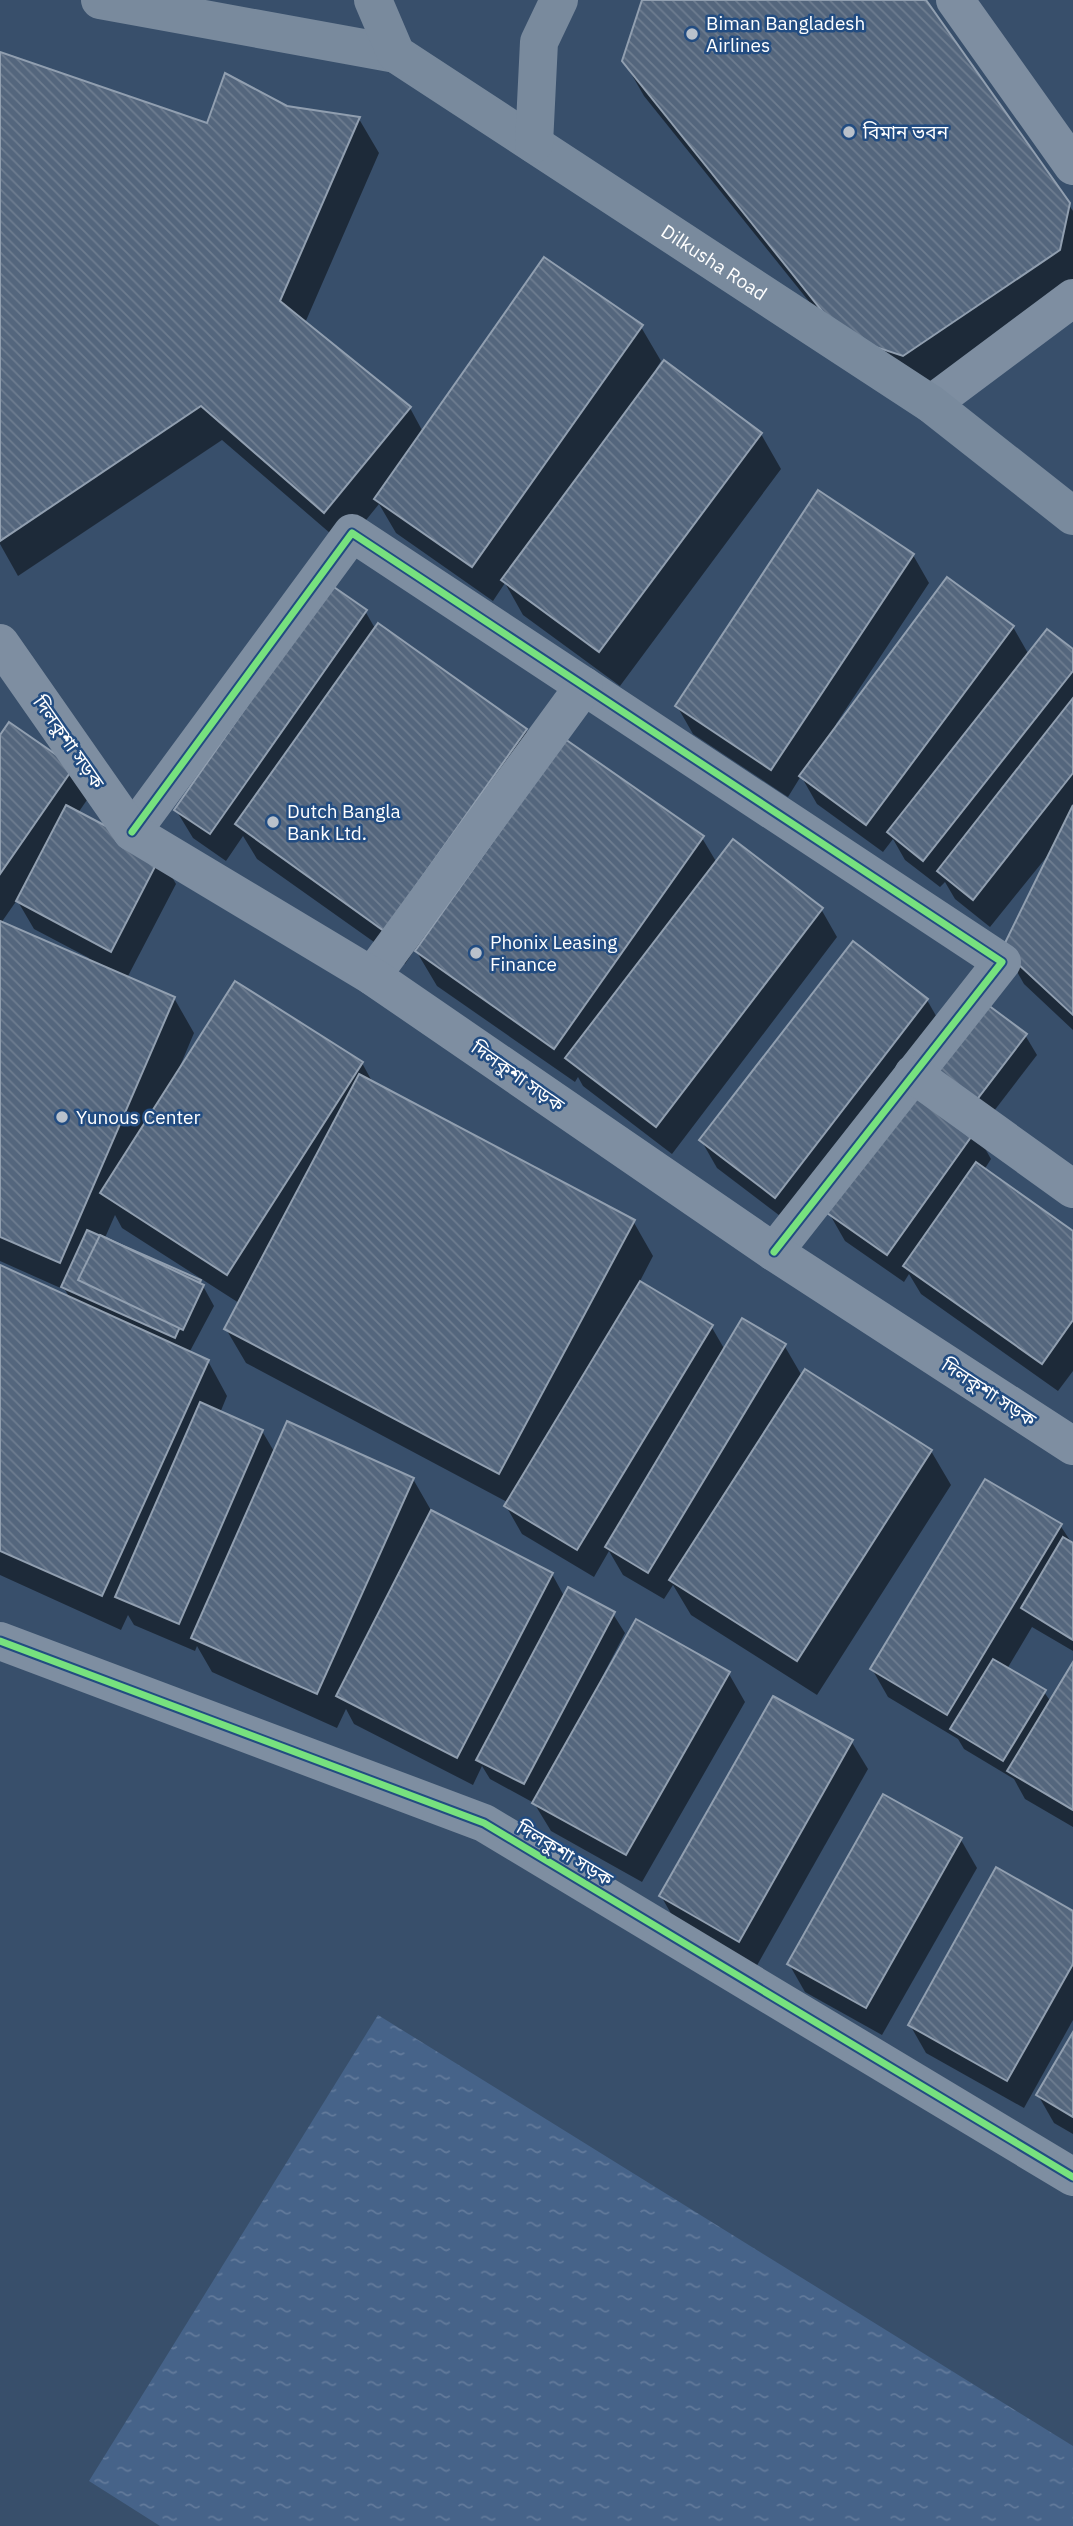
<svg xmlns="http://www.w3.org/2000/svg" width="1073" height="2526" font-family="'IBM Plex Sans','Noto Sans Bengali',sans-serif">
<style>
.water{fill:url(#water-ripples)}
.shadow{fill:#0007;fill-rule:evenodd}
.building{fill:url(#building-back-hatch);stroke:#919fb0;stroke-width:2}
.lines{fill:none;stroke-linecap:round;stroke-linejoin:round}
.minor{stroke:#7e8ea1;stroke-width:38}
.tertiary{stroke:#7e8ea1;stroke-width:38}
.secondary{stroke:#798a9d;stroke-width:38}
.cycleway-casing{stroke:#224c81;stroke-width:11}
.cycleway{stroke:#77e17e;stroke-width:7}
.poi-dot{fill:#b9c1cb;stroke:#224c81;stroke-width:2.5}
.labels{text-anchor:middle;stroke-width:5;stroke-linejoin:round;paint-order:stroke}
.poi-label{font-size:19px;fill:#fff;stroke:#224c81;text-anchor:start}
.street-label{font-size:19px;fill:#fff;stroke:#224c81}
</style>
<defs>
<pattern id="water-ripples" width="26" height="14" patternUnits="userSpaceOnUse" patternTransform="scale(1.75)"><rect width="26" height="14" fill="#466389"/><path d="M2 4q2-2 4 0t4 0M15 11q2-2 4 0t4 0" fill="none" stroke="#627a9b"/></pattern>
<pattern id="building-back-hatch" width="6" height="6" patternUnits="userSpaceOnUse" patternTransform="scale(1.75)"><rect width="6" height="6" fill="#54667d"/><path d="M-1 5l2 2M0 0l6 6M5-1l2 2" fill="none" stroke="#6e7d90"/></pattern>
</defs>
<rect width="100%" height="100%" fill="#384f6b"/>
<path class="water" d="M378,2015L1073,2446V2526H160L89,2481Z"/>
<g class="shadow">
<path d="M643,0H924L1073,211V289L923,390L864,370L644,96L624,61Z"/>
<path d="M0,54L208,125L286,108L359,119L379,153L305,323L410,408L423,432L641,327L661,361L656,369L761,434L781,469L620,686L523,615L505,583L493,601L396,533L379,504L345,546L222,440L18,576L0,544Z"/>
<path d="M913,555L929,583L836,724L838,726L1013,627L1029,655L1073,651V1030L1024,984L1004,949L1053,849L990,927L955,899L945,882L940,887L905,860L893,839L883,852L817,804L801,776L788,797L693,734L677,706Z"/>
<path d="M365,611L376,630L379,626L526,730L547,767L702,838L717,863L821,909L837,937L672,1154L583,1086L578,1077L575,1082L437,986L415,949L405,964L257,859L243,836L226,861L193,838L176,810Z"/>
<path d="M0,738L73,769L89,797L78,813L160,856L176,884L127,978L174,998L194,1033L178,1071L362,1063L373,1083L633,1221L653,1256L639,1283L711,1326L725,1350L784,1345L802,1376L931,1451L951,1485L817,1695L691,1615L673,1585L664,1599L623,1575L609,1551L594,1577L522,1534L506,1506L509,1503L246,1363L226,1329L239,1303L122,1228L115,1215L104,1240L203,1286L214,1306L189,1353L208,1361L227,1396L220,1413L262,1431L275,1453L413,1479L432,1512L552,1574L564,1596L613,1614L625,1633L601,1679L603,1680L729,1674L745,1702L642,1882L551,1831L534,1803L490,1779L482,1766L473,1785L354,1724L346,1709L337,1728L212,1672L197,1646L195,1651L134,1625L128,1615L121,1630L0,1575V1267L70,1298L65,1290L0,1261ZM17,900L34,929L89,958L87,961L1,923Z"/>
<path d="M853,943L927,1000L943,1028L792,1225L717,1168L701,1140Z"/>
<path d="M1025,1035L1037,1055L984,1124L943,1093Z"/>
<path d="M975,1131L991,1159L984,1170L1073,1233V1371L1058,1391L921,1294L909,1274L904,1282L845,1241L829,1213Z"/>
<path d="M1060,1525L1073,1545V1651L1032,1627L1007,1669L1044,1692L1051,1702L1073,1665V1827L1025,1799L1014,1779L964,1749L958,1739L888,1697L872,1669Z"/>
<path d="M851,1741L868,1769L755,1969L677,1924L661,1896Z"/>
<path d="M884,1796L961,1840L977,1868L882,2035L805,1992L789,1964Z"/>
<path d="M1073,1913V2020L1024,2108L926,2053L910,2025Z"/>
<path d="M1073,2035V2134L1054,2123L1038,2095Z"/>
</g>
<g class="building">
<path d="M642,0H926L1070,203L1060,250L903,356L842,336L622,61Z"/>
<path d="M0,52L207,123L225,73L287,106L360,117L280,301L411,407L324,513L201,406L0,541Z"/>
<path d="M544,257L643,325L472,567L374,499Z"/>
<path d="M664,360L762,433L599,652L501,580Z"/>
<path d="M818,490L914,554L771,770L675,706Z"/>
<path d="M947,577L1014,626L866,825L799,776Z"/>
<path d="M331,585L367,610L210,834L174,810Z"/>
<path d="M378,623L527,729L384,931L235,824Z"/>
<path d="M1047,629L1073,649V671L923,861L887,832Z"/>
<path d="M1073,698V773L973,900L937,871Z"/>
<path d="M9,722L74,767L0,874V735Z"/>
<path d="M565,739L704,836L554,1049L415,951Z"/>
<path d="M66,805L161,855L111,952L16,901Z"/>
<path d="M1073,805V1015L1002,949Z"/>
<path d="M733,839L823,908L656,1127L565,1058Z"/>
<path d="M0,921L175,997L60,1263L0,1237Z"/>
<path d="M853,941L928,999L775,1198L699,1140Z"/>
<path d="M235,981L363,1062L227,1275L100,1193Z"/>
<path d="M984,1002L1027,1034L972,1106L930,1074Z"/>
<path d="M359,1074L635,1220L499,1474L224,1329Z"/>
<path d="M917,1088L976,1130L887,1255L827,1213Z"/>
<path d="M976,1162L1073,1231V1320L1042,1364L903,1266Z"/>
<path d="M87,1230L201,1280L175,1338L61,1287Z"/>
<path d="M100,1235L204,1285L183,1330L78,1280Z"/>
<path d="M0,1265L209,1360L102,1596L0,1551Z"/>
<path d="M640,1281L713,1325L577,1550L504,1506Z"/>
<path d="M742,1318L786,1344L648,1573L605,1547Z"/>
<path d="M805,1369L932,1450L797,1661L669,1580Z"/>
<path d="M200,1402L263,1430L179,1624L115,1597Z"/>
<path d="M287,1421L414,1478L317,1694L191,1638Z"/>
<path d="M985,1479L1062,1524L947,1715L870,1669Z"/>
<path d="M431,1510L553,1573L457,1758L336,1696Z"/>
<path d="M1063,1537L1073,1543V1640L1021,1608Z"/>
<path d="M568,1587L615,1612L524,1784L476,1760Z"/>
<path d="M636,1619L730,1672L626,1855L532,1803Z"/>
<path d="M993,1659L1046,1690L1003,1761L950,1729Z"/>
<path d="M1073,1662V1810L1007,1771Z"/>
<path d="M773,1696L853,1740L739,1942L659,1896Z"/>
<path d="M883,1794L962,1838L866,2008L787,1964Z"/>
<path d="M996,1867L1073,1911V1964L1007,2081L908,2025Z"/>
<path d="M1073,2032V2117L1036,2095Z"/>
</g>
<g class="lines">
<g class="minor">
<path d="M955,0L1073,166"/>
<path d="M931,404L1073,298"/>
<path d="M132,832L352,533L1002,962L774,1252"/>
<path d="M372,976L584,686"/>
<path d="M913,1074L1073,1189"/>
</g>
<g class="tertiary">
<path d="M0,643L132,832L372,976L774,1252L1073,1446"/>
<path d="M0,1641L484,1823L1073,2177"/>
</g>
<g class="secondary">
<path d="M100,0L396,54"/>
<path id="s1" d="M373,0L396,54L931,404L1073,516"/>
<path d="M534,144L539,42L559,0"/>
</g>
<defs>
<g id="cycleway">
<path d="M132,832L352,533L1002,962L774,1252"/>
<path d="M0,1641L484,1823L1073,2177"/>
</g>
</defs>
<use href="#cycleway" class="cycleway-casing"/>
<use href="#cycleway" class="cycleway"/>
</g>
<g class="poi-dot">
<circle cx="692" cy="34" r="7"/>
<circle cx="849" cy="132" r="7"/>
<circle cx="273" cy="822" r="7"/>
<circle cx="476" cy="953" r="7"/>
<circle cx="62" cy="1117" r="7"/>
</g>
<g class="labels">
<g class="poi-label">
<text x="706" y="30">Biman Bangladesh<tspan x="706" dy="22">Airlines</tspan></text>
<text x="863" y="139">বিমান ভবন</text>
<text x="287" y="818">Dutch Bangla<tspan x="287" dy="22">Bank Ltd.</tspan></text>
<text x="490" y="949">Phonix Leasing<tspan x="490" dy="22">Finance</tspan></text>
<text x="76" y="1124">Yunous Center</text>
</g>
<g class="street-label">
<text dy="7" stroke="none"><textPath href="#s1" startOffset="439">Dilkusha Road</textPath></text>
<text transform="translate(69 742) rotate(55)" y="7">দিলকুশা সড়ক</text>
<text transform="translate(518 1076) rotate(35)" y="7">দিলকুশা সড়ক</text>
<text transform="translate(989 1392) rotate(33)" y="7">দিলকুশা সড়ক</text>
<text transform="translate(565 1853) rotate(31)" y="7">দিলকুশা সড়ক</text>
</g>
</g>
</svg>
